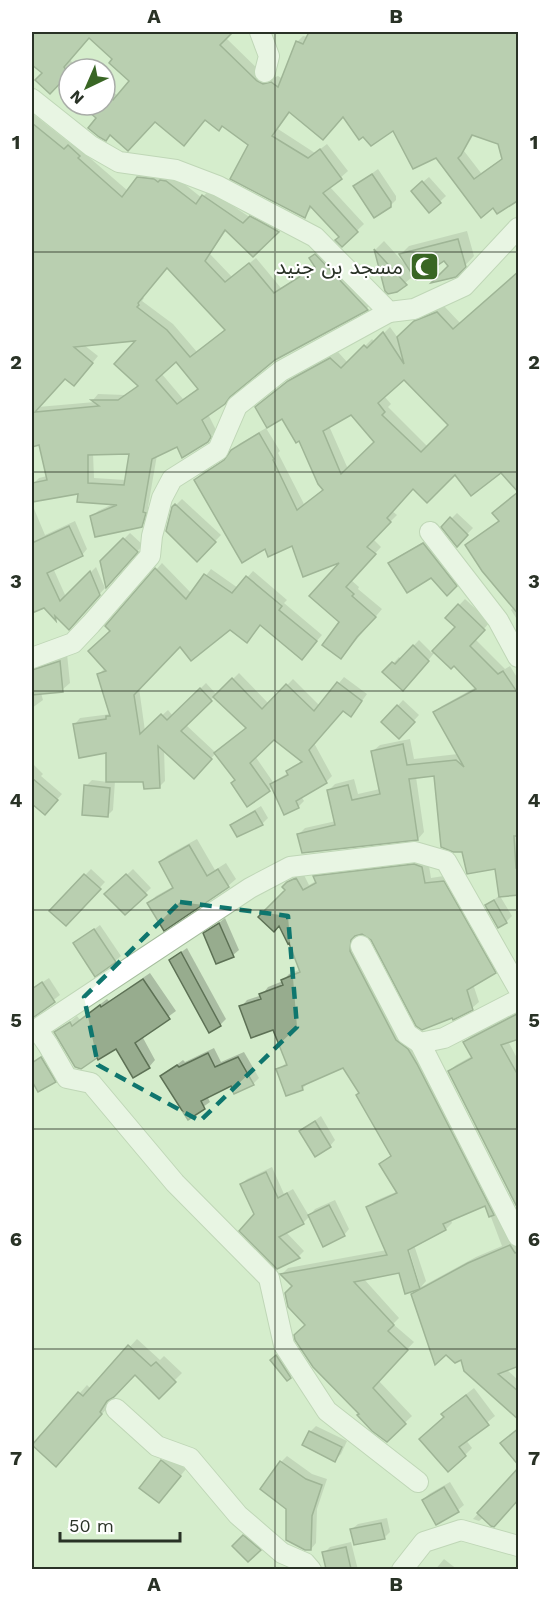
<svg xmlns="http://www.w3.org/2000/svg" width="550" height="1601" font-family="'Work Sans','Noto Sans Arabic',sans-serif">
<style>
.shadow{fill:#0003;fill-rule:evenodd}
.building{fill:#97ac8e;stroke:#5d7155;stroke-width:1.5;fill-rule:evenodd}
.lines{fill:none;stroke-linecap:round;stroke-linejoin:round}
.minor-casing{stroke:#a5bc9d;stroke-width:22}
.minor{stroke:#fff;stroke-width:20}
.marked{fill:none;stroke:#0f766e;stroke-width:4.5;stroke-dasharray:12 8;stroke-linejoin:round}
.grid{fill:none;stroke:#293226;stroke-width:1.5;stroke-opacity:0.55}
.labels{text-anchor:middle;stroke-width:4.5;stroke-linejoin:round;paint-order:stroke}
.poi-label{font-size:21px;fill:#293226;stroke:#fff;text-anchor:end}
.neatline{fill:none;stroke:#293226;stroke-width:2}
.grid-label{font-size:20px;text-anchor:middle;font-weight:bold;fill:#293226}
</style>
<rect width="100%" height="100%" fill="#d5edcc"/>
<g class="shadow">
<path d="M32,32H107L96,43L89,37L69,59L75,65L69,69V72L50,92L44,73L32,63Z"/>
<path d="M138,32H231L226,38L264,75L270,79L278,76L283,79L297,42L303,36L308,37L310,32H518V198L498,212L437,156L394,129L344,115L291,111L278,129L315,153L327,144L348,171L330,187L364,224L342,245L341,237L313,206L305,216L250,145L223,125L206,119L184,144L155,121L98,117L83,105H105V85L117,95L119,93L120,94L131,81L111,63ZM474,134L499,143L503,158L481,173L464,151Z"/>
<path d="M32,113L71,144L75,140L83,152L128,191L144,171L173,175L202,198L209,190L251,218L257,211L283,225L253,255L227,229L210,254L232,277L256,258L281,288L316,266L311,259L317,253L373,303L367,308L274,359L208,414L216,430L208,441L178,445L157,455L148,507H151L148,519L141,525L92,517L98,511L115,503L79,492L33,484L39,478L47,476L41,443L32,446ZM168,266L227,329L197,352L173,324L142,301L144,298L142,297ZM139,339V385L125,395L98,394L93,400L95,402L38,407L65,377L80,378L98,356L84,345ZM176,360L199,388L183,399L161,373ZM93,453H131L126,480L94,478Z"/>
<path d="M378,169L396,196V200L390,206L355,186Z"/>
<path d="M429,177L446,196L430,211L418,186Z"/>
<path d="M467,231L474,256L456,275L444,259L415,275L396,290H387L376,249L384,241L405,264L407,263L401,254L409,246Z"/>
<path d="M444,306L461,324L502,471L455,473L414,488L392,511L397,515L373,539L381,547L351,580L359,587L358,589L382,609L347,651L341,622L344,560L293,544L265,547L195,480L202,473L229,457L239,444L266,428L280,451L278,453L304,504L324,489L300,439L283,417L263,401L296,375L338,352L348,363L372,339L375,342L390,327L398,338L422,315ZM404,378L450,425L428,447L388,407L391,404L384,396ZM351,413L376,442L348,469L329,426Z"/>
<path d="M518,492V621L511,610L514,606L467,545L500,520Z"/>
<path d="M182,499L221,535L197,560L173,508Z"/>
<path d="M32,504L45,535L75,521L87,549L82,555L53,568L66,597L96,567L105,588L74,623L58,616L56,619L44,606L32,612Z"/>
<path d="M457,513L473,528L457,545L443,527Z"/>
<path d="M130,533L143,545L112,580L102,561Z"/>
<path d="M430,538L462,580L447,593L431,576L390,564L396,558Z"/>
<path d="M162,563L192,594L211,569L238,588L253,571L287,600L284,603L322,635L307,652L261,624L247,641L230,628L180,645L139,688L145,731L168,710L173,716L206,683L217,695L239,673L269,704L293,679L320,706L344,677L367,694L356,709H343L314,743L332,776L327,781L301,796L304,801L298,807L273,786L269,790L237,780L216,753L194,777L164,749L165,781L159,787L145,780L115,781L113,810L107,816L86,786L92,780L108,782L107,752L75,724L80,718L111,714L99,674L105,668L112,631L107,626ZM215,696L247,728L216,753L186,725ZM274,738L302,761L293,766L287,772L288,773L273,782L255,756Z"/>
<path d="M465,599L490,622L475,639L505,669L510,666L518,679V894L500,896L512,916L506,922L487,905L500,895L497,868L463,850L436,774L416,777L424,832L418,839L299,834L305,828L336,821L329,790L335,784L354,779L358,794L380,789L373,751L380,745L410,739L414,759L458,754L435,712L442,706L476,687L454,664L435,652L409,684L385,672L399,657L401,659L419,640L432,653L457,627L447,618Z"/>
<path d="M67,654L70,683L62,690L41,693L43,700L32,708V665Z"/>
<path d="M403,700L419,715L399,737L383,722Z"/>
<path d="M32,763L43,774L41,776L62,794L45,813L32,802Z"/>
<path d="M261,806L268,818L262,824L238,835L232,825L238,820Z"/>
<path d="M197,839L215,870L226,863L236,879L228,886L164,929L149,903L156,896L174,886L160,862L168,855Z"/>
<path d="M428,860L431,878L450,875L501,965L495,972L473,984L479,1002L472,1008L362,933L356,934L355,939L403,1033L414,1042L518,1238V1365L506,1369L518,1380V1418L462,1358L413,1294L419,1288L400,1272L363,1278L399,1318L393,1324L414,1342L378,1380L412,1416L387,1440L361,1414L307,1324L294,1286L282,1274L288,1268L387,1250L368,1207L375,1201L398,1191L381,1164L392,1155L360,1092L344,1066L309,1082L303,1088L287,1094L278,1070L287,1062L274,1028L241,1007L247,1000L262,995L268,987L283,981L289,974L301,969L287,890L284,887L290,880L303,873L309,885L316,881L315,877L321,870ZM486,1204L502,1246L476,1257L421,1287L426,1281L414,1245L446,1229L452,1223L451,1220ZM407,1243L420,1286H417L404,1244Z"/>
<path d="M91,869L105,882L66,924L51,911Z"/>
<path d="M133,869L151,888L125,913L107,894Z"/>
<path d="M225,918L239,950L233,955L205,934Z"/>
<path d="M100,925L121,956L115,961L75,944Z"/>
<path d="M187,948L226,1019L220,1025L170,960Z"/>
<path d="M150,973L176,1011L142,1036L155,1060L149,1067L116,1047L56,1033L77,1016L80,1020L107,999L109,1001Z"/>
<path d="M49,978L60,995L34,1015L32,1010V989Z"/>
<path d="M518,1012V1037L508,1041L518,1060V1207L449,1071L456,1065L472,1056L465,1042L472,1035Z"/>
<path d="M214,1048L221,1062L244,1052L259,1078L253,1084H232L207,1096L210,1102L189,1117L162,1076L183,1060L185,1062Z"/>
<path d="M47,1052L60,1075L39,1090L32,1078V1062Z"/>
<path d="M321,1116L335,1140L330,1146L301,1131Z"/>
<path d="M272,1167L284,1194L293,1189L309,1216L315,1209L335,1200L349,1229L344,1235L310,1216L303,1223L286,1232L304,1251L299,1256L277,1267L241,1184L247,1179Z"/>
<path d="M137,1339L160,1360L164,1356L182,1373L159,1396L135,1373L111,1397L107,1404L109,1406L64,1457L34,1445L80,1393L87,1385L91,1389Z"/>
<path d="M283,1350L296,1371L290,1377L272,1360Z"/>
<path d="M474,1388L495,1416L466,1440L472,1448L465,1455L421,1439L445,1417L443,1414L450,1407Z"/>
<path d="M316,1426L347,1441L341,1454L335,1460L310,1432Z"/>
<path d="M168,1456L186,1469L164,1496L162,1461Z"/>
<path d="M287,1456L312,1474L327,1479L317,1509L316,1543L311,1549L288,1508L281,1462Z"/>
<path d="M518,1469L484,1517L479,1521L473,1519Z"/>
<path d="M450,1482L464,1505L458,1510L437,1523L423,1500L429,1494Z"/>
<path d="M387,1518L390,1532L384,1538L352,1529L358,1524Z"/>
<path d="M250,1531L265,1544L248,1560L234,1546Z"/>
<path d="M351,1542L358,1570H328L324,1553L330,1547Z"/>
<path d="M444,1559L458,1570H435Z"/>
</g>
<g class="building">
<path d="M32,32H233L220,45L257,81L263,84L271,82L278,87L296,41L303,44L309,32H519V200L497,214L493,208L481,218L436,158L413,169L393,131L371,146L363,137L359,140L343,117L323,140L289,112L272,136L308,158L320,149L342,179L323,193L358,232L342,247L335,240L339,237L310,206L305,218L230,179L248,145L222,126L219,131L205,120L184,146L155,122L128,151L110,135L106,141L99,137L88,128L96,118L81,105H106L111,98L113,100L129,81L109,63L112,59L89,38L64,67L69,74L50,94L35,80L42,73L32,65ZM472,135L498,144L502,159L474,179L458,158L461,155Z"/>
<path d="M32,123L64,149L68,145L80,156L78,158L122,197L137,177L154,179L158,182L160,180L166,181L196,204L202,195L243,223L250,216L279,232L253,257L225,230L205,261L225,282L249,263L274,293L315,267L309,258L315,254L368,310L275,360L230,397L225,404L202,420L211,437L208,442L182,458L177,447L152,459L143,512L146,513L142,527L95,537L90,516L117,505L77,502L78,494L32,502V483L47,480L39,445L32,447ZM167,268L225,330L190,357L167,330L137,307L139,305L138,303ZM135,341L114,364L138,386L118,400H91L99,406L35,412L65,379L74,386L93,363L74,347ZM176,362L198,389L177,404L156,380ZM129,454L124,485L88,483V455Z"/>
<path d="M372,174L391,202V207L374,218L353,186Z"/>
<path d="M422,181L441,203L429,213L411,191Z"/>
<path d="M458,239L466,267L456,277L431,283L448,266L444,261L416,280L399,254Z"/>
<path d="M374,249L407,285L397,292L388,294L385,291Z"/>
<path d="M519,271V615L482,571L465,545L499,521L492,513L518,492L501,473L471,496L455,475L427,503L413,489L387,518L391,522L367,547L376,554L346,587L354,594L352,596L376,617L357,637L341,659L322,645L339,622L309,596L339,563L303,577L292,546L268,557L265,549L242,563L194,480L224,460L231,450L259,433L274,459L273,460L297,510L323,490L318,484L299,441L296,443L282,419L267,428L255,407L288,381L330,358L341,368L364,345L367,348L383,332L404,364L397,337L414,321L437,312L453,329ZM404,380L448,425L421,452L382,415L385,412L378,403ZM351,415L374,442L341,474L323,431Z"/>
<path d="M175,504L216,542L197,562L166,531L172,507Z"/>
<path d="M450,517L468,535L457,547L441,527Z"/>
<path d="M69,526L83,556L47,573L60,601L90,571L100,595L69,630L55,616L56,621L44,608L32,613V543Z"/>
<path d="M123,538L138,552L106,588L100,561Z"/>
<path d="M423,543L457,586L447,596L431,578L407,593L388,563Z"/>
<path d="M155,568L186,599L204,574L232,593L246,576L282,606L279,610L317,641L302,660L260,625L247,643L230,630L191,661L180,647L134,695L140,734L161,714L167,720L200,688L212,701L181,731L212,759L194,779L158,746L160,788L144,789L143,782H106V753L79,758L73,724L106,719V716H110L97,674L106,671L88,651L110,631L105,626Z"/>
<path d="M458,604L485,630L470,646L498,674L503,671L519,695V836H514L516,868H519V895L499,897L495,869L467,874L462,852H453L441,847L434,776L409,779L418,840L302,853L297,834L335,825L327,790L348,785L352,800L380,794L371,751L403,744L407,765L456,760L464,767L433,712L476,689L454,666L451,669L432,651L455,627L445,618Z"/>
<path d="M413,645L429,661L403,691L382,672L392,662L395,664Z"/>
<path d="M60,661L63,692L32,695V670Z"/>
<path d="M232,678L262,709L286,684L314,711L337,682L362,701L351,717L343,711L309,750L327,783L296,801L299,808L284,815L270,784L288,775L286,771L302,762L274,740L250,763L270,791L247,807L231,783L235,780L214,753L246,728L213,697Z"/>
<path d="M397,705L415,722L399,739L381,722Z"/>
<path d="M32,778L58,800L45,815L32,804Z"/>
<path d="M84,785L110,788L108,817L82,815Z"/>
<path d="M255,811L263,825L237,837L230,825Z"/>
<path d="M189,845L207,876L218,869L229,887L164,931L147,903L173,888L159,862Z"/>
<path d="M414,864L422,867L425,883L444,881L496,973L467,990L473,1010L453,1020L452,1018L422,1030L416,1026L371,940L362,934L355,936L351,940L350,951L396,1040L408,1049L417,1064L494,1215L489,1217L485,1206L443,1224L446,1230L408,1250L420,1289L405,1294L399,1273L354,1282L394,1325L388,1331L408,1350L373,1388L406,1424L387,1442L372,1431L357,1415L359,1414L313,1367L295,1340L294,1335L305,1325L288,1307L285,1293L292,1286L280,1274L387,1255L366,1207L397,1193L379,1164L391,1156L356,1095L359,1093L343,1068L302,1086L303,1090L286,1096L276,1069L287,1065L273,1030L251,1038L239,1006L261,999L259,994L283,985L281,980L300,972L289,943L288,944L279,926L274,932L258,917L285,890L282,887L287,882L296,878L303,890L316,883L313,876Z"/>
<path d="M84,874L101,889L66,926L49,911Z"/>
<path d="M126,874L147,895L125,915L104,894Z"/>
<path d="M494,900L507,923L498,928L485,905Z"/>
<path d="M219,923L234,957L216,964L203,933Z"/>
<path d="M94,929L116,962L95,977L73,943Z"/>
<path d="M181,952L221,1026L209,1033L169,960Z"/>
<path d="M143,979L170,1019L135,1043L150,1068L133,1078L116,1049L98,1060L97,1058L81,1069L75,1067L54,1032L70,1022L72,1026L100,1005L101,1007Z"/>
<path d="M42,982L55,1002L34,1017L32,1013V989Z"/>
<path d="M519,1013V1039L501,1045L519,1077V1204L516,1205L448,1071L472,1058L463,1042Z"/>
<path d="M208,1053L215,1067L238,1057L254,1085L234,1094L231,1086L201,1101L205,1109L188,1120L160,1076L177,1065L179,1067Z"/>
<path d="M41,1057L56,1082L38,1092L32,1081V1063Z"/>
<path d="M315,1121L331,1147L315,1157L299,1131Z"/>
<path d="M266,1172L278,1198L287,1193L304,1224L279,1237L300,1258L277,1269L239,1231L254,1214L240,1184Z"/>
<path d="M329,1205L345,1236L323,1247L308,1215Z"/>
<path d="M510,1245L515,1253L519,1251V1366L498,1374L519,1392V1420L464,1371L461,1360L455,1363L446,1355L435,1365L411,1294L468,1263Z"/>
<path d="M128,1345L151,1366L156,1362L176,1382L159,1399L135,1375L114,1397L107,1401L100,1412L102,1414L56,1467L32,1445L78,1392L83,1396Z"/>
<path d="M276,1355L291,1378L287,1381L270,1360Z"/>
<path d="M466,1395L489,1425L459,1447L466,1456L448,1472L419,1439L444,1417L441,1414Z"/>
<path d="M519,1428V1466L500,1443Z"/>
<path d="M309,1431L342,1447L335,1462L302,1445Z"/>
<path d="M161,1460L181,1476L159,1503L139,1488Z"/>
<path d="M280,1461L306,1479L322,1485L312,1516L311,1550H305L286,1540V1509L260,1489Z"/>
<path d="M519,1467V1499L494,1527L491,1526L477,1513Z"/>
<path d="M444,1487L459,1512L436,1525L422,1500Z"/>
<path d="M381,1523L385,1539L354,1545L350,1529Z"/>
<path d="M243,1535L261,1550L248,1562L232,1546Z"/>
<path d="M346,1547L351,1569H326L322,1552Z"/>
</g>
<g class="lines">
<defs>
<g id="minor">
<path d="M260,32L269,56L265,72"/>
<path d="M32,99L91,146L119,162L176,170L218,186L315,237L389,312L414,309L464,286L518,228"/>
<path d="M430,532L498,620L518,657"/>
<path d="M32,658L73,643L91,624L150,556L152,536L162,498L172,479L218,450L237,406L281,371L389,312"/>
<path d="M361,946L407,1034L420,1043L444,1038L518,1000"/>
<path d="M420,1043L518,1236"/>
<path d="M116,1409L157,1446L190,1458L238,1515L282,1553L305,1563L311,1570"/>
<path d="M418,1482L327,1411L284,1345L269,1278L175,1183L91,1083L67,1078L48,1045L37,1029L250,888L290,867L415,852L446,861L518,988"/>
<path d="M402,1570L424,1542L461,1530L518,1546"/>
</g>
</defs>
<use href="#minor" class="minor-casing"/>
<use href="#minor" class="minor"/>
</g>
<path d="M0 0H550V1601H0ZM180,902L288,916L297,1027L200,1121L98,1065L84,997Z" fill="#d5edcc" fill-opacity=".55" fill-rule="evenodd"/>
<path class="marked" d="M180,902L288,916L297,1027L200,1121L98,1065L84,997Z"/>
<path class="grid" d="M275,32V1570M32,252H518M32,472H518M32,691H518M32,910H518M32,1129H518M32,1349H518"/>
<defs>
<symbol id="mosque-square" viewBox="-11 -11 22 22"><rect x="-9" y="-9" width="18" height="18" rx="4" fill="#396624" stroke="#fff"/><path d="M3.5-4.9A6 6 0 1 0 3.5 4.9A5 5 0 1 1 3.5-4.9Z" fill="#fff"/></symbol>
</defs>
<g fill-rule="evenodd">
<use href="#mosque-square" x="408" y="250" width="33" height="33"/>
</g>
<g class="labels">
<g class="poi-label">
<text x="403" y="274">مسجد بن جنيد</text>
</g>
</g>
<rect width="550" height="1601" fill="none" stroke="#ffffff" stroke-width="66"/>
<g transform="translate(87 87) rotate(224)"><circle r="28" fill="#ffffff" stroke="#a9ada8" stroke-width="1.5"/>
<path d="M0-4.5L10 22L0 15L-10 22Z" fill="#396624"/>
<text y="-9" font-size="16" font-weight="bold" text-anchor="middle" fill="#293226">N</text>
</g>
<path d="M60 1532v9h120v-9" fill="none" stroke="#293226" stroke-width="3"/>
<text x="69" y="1532" font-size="18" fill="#293226" stroke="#ffffff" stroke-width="4.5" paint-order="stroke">50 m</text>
<rect x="33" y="33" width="484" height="1535" class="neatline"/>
<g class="grid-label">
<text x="154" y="23">A</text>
<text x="396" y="23">B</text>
<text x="16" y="149">1</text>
<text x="534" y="149">1</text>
<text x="16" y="369">2</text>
<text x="534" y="369">2</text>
<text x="16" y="588">3</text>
<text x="534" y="588">3</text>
<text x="16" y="807">4</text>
<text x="534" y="807">4</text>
<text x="16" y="1027">5</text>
<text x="534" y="1027">5</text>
<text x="16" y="1246">6</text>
<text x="534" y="1246">6</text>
<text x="16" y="1465">7</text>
<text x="534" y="1465">7</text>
<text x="154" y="1591">A</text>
<text x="396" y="1591">B</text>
</g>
</svg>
